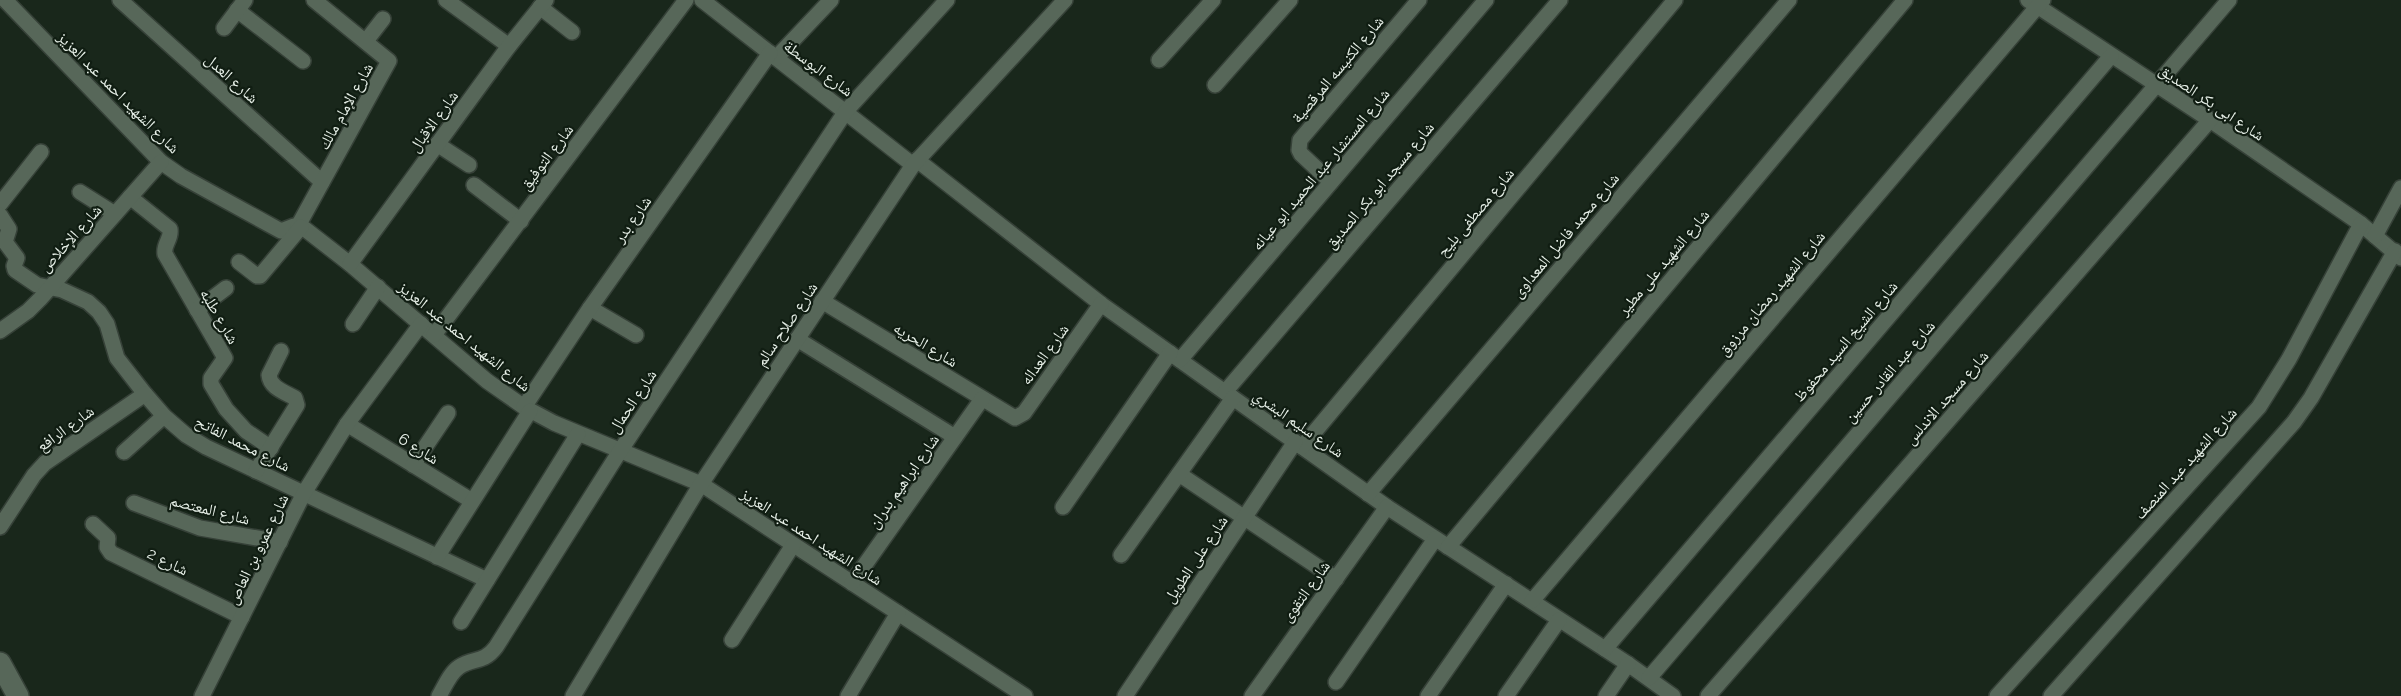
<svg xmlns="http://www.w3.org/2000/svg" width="2401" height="696" font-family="Raleway,'Noto Naskh Arabic',sans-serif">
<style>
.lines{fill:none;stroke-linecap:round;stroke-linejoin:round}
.street-casing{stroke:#364138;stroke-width:18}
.secondary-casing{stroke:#364138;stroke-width:24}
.street{stroke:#576759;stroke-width:15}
.secondary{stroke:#576759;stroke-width:21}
.labels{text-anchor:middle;stroke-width:4.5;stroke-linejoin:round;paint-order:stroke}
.street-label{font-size:16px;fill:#e7f0e8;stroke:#101d12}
</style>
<rect width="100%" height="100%" fill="#19271b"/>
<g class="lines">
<defs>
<g id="street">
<path d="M5,0L161,162L181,176L281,231L294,226L305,229L350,264L487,381L524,407L554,423L701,484L1025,696"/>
<path d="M120,0L322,182"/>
<path d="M446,0L509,46"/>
<path d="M702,0L913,165"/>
<path d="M2028,0L2210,120L2361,224L2401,258"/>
<path d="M540,7L572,32"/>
<path d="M237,10L303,61"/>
<path d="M224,28L245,0"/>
<path d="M366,41L383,19"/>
<path d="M776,58L831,0"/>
<path d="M1159,60L1213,0"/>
<path d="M1215,85L1290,0"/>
<path d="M437,144L469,165"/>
<path d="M917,160L1101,304L1295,442L1387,507L1628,664L1673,696"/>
<path d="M1331,182L1301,154L1299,150L1300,140L1419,0"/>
<path d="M474,185L521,221"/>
<path d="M80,192L115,214"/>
<path d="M130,197L170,229C172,239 163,244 165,254L225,358L211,378V384L226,409L246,431L271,448"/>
<path d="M0,204L41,152"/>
<path d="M0,215L9,229L5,242L17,258L14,266L15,270L37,285L62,290L88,302L99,312L107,324L117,358L145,394L164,416L186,435L206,447L487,580"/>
<path d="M298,226L389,61L314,0"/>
<path d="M2375,236L2401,188"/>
<path d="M239,262L257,276H260L301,227"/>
<path d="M350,264L509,46L546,0"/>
<path d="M822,301L1015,418L1024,413L1101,304"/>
<path d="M590,308L636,335"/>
<path d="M197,310L226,288"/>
<path d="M353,324L378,287"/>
<path d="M0,331L28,311L40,299L161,162"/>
<path d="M434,335L686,0"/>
<path d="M797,339L955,437"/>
<path d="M1180,360L1486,0"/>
<path d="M1225,392L1560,0"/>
<path d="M524,407L590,308L770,53"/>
<path d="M347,424L472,501"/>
<path d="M1302,447L1675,0"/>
<path d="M124,452L164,416"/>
<path d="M413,465L448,413"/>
<path d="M256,471L297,405L295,398C285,392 270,388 269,375L281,351"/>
<path d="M1179,474L1336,579"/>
<path d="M1368,494L1789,0"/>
<path d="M134,503L200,528L280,542"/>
<path d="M1063,507L1170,353"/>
<path d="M93,524L108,538L107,547L111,553L242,617"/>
<path d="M0,527L34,475L45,463L145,394"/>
<path d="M1448,547L1905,0"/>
<path d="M1121,555L1233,398"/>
<path d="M437,557L530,411"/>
<path d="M852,583L982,399"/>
<path d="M1532,601L2043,0"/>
<path d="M461,622L578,434"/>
<path d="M732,640L793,545"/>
<path d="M1605,649L2111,56"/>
<path d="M1649,678L2229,0"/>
<path d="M1336,682L1435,539"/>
<path d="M202,696L304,493L347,424L421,324"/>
<path d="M439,696C445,686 450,673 459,667C474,657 483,664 496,647L620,451L846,111L947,0"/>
<path d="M573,696L701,484L913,165L1065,0"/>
<path d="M848,696L898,613"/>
<path d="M1125,696L1295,442"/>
<path d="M1252,696L1387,507"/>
<path d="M1428,696L1506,584"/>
<path d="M1506,696L1559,620"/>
<path d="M1606,696L1628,664"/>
<path d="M1708,696L2210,120"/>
<path d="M1997,696L2259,407L2289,359L2361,224"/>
<path d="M2051,696L2294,422L2311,398L2395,251"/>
</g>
<path id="secondary" d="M0,663L18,696"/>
</defs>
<use href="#street" class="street-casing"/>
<use href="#secondary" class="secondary-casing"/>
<use href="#street" class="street"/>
<use href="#secondary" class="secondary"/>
</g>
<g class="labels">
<g class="street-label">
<text transform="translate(819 68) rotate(37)" y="6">شارع البوسطة</text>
<text transform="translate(1337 69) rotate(-50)" y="6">شارع الكنيسه المرقصية</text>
<text transform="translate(232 78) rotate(42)" y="6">شارع العدل</text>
<text transform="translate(119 92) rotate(45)" y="6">شارع الشهيد احمد عبد العزيز</text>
<text transform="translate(2212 102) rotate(34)" y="6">شارع ابى بكر الصديق</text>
<text transform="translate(345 106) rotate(-61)" y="6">شارع الإمام مالك</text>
<text transform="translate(433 121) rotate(-54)" y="6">شارع الاقبال</text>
<text transform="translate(546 157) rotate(-53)" y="6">شارع التوفيق</text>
<text transform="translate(1320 169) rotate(-50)" y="6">شارع المستشار عبد الحميد ابو عيانه</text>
<text transform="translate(1379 185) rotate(-50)" y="6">شارع مسجد ابو بكر الصديق</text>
<text transform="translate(1475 212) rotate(-50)" y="6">شارع مصطفى بليح</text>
<text transform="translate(632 219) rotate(-55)" y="6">شارع بدر</text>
<text transform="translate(1565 235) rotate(-50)" y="6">شارع محمد فاضل المعداوى</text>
<text transform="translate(70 238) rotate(-48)" y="6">شارع الإخلاص</text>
<text transform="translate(1663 262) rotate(-50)" y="6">شارع الشهيد على مطير</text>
<text transform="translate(1771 293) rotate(-50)" y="6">شارع الشهيد رمضان مرزوق</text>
<text transform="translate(220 316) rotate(60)" y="6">شارع طلبه</text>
<text transform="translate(786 324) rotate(-56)" y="6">شارع صلاح سالم</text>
<text transform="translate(465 336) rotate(39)" y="6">شارع الشهيد احمد عبد العزيز</text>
<text transform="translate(1845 341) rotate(-50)" y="6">شارع الشيخ السيد محفوظ</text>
<text transform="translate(926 344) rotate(31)" y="6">شارع الحريه</text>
<text transform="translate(1044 354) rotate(-54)" y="6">شارع العداله</text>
<text transform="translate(1889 371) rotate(-49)" y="6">شارع عبد القادر حسين</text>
<text transform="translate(1946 397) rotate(-49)" y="6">شارع مسجد الاندلس</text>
<text transform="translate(632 401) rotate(-56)" y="6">شارع الحمال</text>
<text transform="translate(1299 423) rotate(35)" y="6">شارع سليم البشري</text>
<text transform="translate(65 428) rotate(-36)" y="6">شارع الرافع</text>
<text transform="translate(243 443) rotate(27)" y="6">شارع محمد الفاتح</text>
<text transform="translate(419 448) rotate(32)" y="6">شارع 6</text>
<text transform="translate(2185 463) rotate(-48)" y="6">شارع الشهيد عبد المنصف</text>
<text transform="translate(903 481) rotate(-55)" y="6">شارع ابراهيم بدران</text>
<text transform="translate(210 509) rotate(14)" y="6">شارع المعتصم</text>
<text transform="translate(812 536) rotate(33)" y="6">شارع الشهيد احمد عبد العزيز</text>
<text transform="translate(257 549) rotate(-64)" y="6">شارع عمرو بن العاص</text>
<text transform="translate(1195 559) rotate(-56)" y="6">شارع على الطويل</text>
<text transform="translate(168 561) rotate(26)" y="6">شارع 2</text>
<text transform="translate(1305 591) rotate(-54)" y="6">شارع التقوى</text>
</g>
</g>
</svg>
